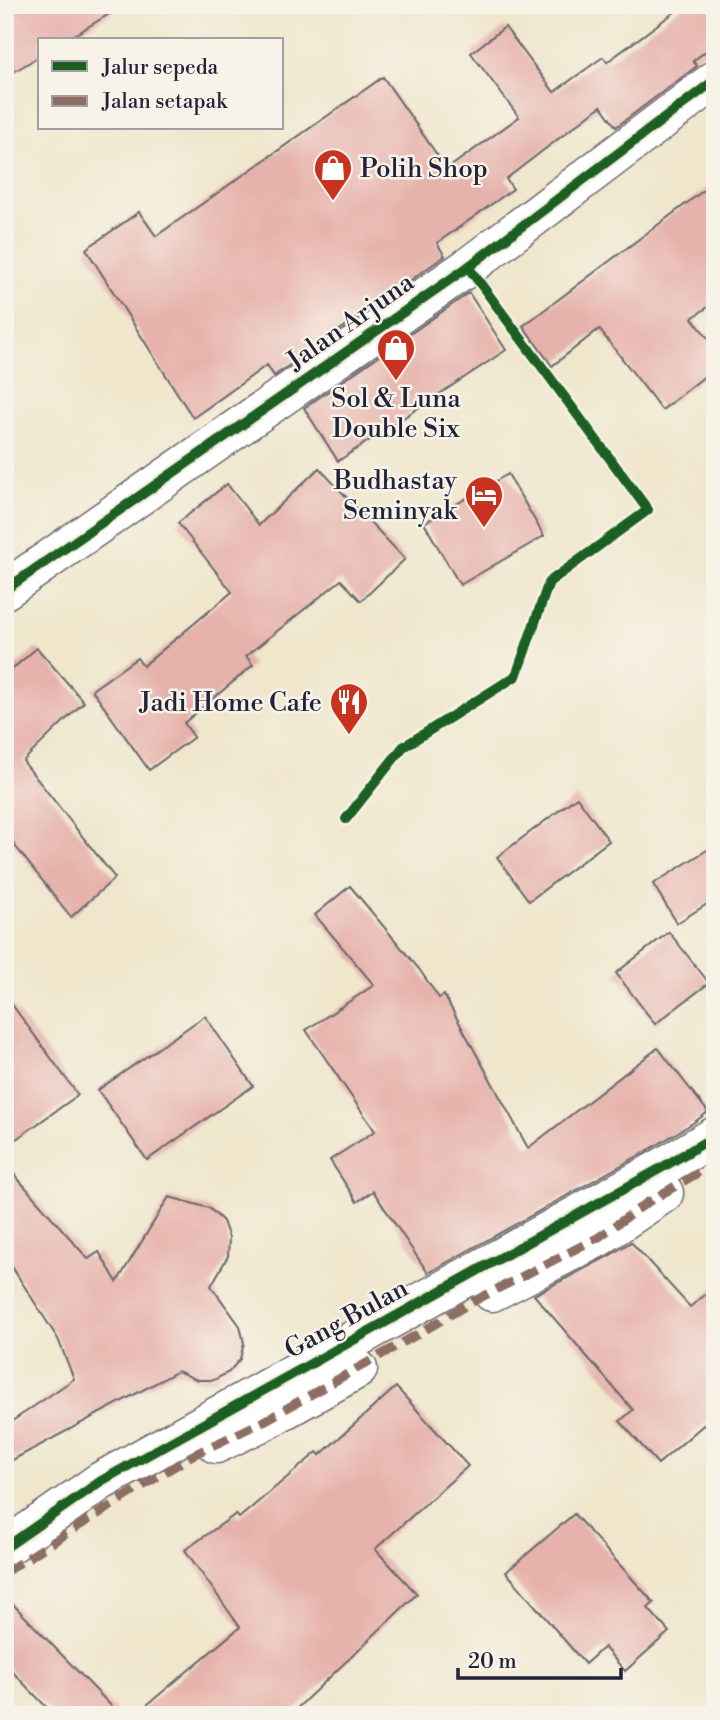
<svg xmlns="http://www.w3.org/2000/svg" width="720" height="1720" font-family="'Libre Bodoni',serif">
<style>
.building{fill:#e6b2ab}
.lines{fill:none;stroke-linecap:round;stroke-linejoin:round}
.minor-casing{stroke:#6a676e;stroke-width:41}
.minor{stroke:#fff;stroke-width:38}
.quiet{stroke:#8d6e63;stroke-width:9;stroke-dasharray:18 9;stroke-linecap:butt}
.cycleway-casing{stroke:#f7f3e8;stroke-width:15}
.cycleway{stroke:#1b5e20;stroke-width:10}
.labels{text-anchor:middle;stroke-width:5;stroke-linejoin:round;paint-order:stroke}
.poi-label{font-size:26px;fill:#22223b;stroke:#f7f3e8;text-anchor:end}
.street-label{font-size:26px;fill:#22223b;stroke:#f7f3e8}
</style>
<rect width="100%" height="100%" fill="#f7f3e8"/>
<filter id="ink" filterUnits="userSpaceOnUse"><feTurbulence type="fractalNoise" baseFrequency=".0143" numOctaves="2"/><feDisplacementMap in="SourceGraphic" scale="14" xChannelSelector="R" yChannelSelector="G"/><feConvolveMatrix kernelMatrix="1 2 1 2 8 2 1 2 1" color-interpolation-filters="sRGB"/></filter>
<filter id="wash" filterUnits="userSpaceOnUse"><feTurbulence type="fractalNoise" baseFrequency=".00686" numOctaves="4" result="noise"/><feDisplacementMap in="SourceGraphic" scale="28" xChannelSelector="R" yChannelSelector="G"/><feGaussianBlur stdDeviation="1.57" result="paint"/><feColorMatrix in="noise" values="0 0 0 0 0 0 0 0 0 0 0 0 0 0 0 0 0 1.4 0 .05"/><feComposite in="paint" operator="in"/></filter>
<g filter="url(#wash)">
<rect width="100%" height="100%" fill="#efe6cc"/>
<g id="blocks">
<g class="building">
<path d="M5,5H124L66,40H40V56L5,77Z"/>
<path d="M684,5H715V44L693,61L697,66L616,127L601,106L506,179L513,189L437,243L445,256L274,376L267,365L193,418L86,249L139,212L156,236L383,77L447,169L519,117L471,53L505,27L554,92L603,57L607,62Z"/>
<path d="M715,182V302L692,318L715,347V368L662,410L599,329L552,366L523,326Z"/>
<path d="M469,293L506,350L338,461L304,408Z"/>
<path d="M319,468L405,559L361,601L341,580L246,656L253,665L184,723L194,737L149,770L92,690L137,658L143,666L232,592L178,523L227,484L259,525Z"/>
<path d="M508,474L544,536L460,585L424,523Z"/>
<path d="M37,648L84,702L23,761L115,878L71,917L5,833V675Z"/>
<path d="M577,797L609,841L529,901L497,857Z"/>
<path d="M715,845V899L677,923L653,884Z"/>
<path d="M350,886L419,969L439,998L444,995L528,1148L658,1048L708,1112L693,1123L652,1148L428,1273L373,1191L357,1202L330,1160L375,1131L306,1030L374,985L315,915Z"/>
<path d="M669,932L709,983L655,1024L616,973Z"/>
<path d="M5,995L78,1095L5,1147Z"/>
<path d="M205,1016L253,1086L147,1160L98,1090Z"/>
<path d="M5,1164L88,1259L99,1252L117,1282L169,1197L209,1208L223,1221L229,1238L228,1256L211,1286L240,1326L244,1343L240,1359L229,1372L214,1380H197L178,1371L5,1464V1426L74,1379L58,1339L5,1256Z"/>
<path d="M631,1242L690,1307L715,1287V1415L658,1464L620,1421L633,1410L534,1295L609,1256Z"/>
<path d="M396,1387L468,1466L375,1549L417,1594L290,1715H135L240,1627L185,1550L236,1514L239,1518L317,1452L320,1455Z"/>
<path d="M574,1514L654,1603L648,1608L669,1632L625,1671L604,1647L585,1664L506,1572Z"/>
<path d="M5,1596L120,1715H54L5,1664Z"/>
</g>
</g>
</g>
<g filter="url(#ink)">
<use href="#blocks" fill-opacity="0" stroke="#6a676e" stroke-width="2"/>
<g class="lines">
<defs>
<g id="minor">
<path d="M5,590L468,267L715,80"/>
<path d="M492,1292L599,1237L664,1193"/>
<path d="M216,1444L266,1420L358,1369"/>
<path d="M5,1548L101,1481L663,1167L715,1136"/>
</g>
</defs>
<use href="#minor" class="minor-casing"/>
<use href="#minor" class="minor"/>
<path class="quiet" d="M5,1572L191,1456L266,1420L418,1334L472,1302L599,1237L648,1202L715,1163"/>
<defs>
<g id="cycleway">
<path d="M5,590L468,267L715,80"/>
<path d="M346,819L403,747L516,676L549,582L648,510L468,267"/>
<path d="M5,1548L101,1481L663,1167L715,1136"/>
</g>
</defs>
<use href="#cycleway" class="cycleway-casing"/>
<use href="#cycleway" class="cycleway"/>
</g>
</g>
<defs>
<symbol id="shop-pin" viewBox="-11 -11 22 30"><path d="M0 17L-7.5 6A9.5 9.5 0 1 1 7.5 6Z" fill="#c8321e" stroke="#f7f3e8"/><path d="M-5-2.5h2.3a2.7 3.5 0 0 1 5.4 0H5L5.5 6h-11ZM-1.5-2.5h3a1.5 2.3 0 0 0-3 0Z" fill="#fff"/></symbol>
<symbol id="hotel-pin" viewBox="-11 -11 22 30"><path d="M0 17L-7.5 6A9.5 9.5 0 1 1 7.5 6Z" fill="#c8321e" stroke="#f7f3e8"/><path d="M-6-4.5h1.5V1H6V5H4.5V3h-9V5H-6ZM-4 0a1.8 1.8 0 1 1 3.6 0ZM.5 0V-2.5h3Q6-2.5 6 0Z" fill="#fff"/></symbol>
<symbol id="restaurant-pin" viewBox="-11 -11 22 30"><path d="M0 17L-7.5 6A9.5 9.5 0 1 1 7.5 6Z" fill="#c8321e" stroke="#f7f3e8"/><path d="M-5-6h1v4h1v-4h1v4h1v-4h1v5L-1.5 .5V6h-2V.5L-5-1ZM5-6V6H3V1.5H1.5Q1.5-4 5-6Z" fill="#fff"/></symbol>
</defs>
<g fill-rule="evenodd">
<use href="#shop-pin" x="311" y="146" width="44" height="60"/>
<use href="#shop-pin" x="374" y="326" width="44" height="60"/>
<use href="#hotel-pin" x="462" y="473" width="44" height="60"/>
<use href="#restaurant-pin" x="327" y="680" width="44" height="60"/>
</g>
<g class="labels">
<g class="poi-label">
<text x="360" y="177" text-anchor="start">Polih Shop</text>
<text x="396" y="407" text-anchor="middle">Sol &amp; Luna<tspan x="396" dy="30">Double Six</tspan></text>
<text x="457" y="489">Budhastay<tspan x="457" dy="30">Seminyak</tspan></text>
<text x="322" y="711">Jadi Home Cafe</text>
</g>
<g class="street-label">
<text transform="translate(350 321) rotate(-35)" y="9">Jalan Arjuna</text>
<text transform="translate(346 1318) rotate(-29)" y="9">Gang Bulan</text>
</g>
</g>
<rect width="720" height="1720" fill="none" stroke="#f7f3e8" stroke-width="28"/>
<rect x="38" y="38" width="245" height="91" fill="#f7f3e8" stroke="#a29fa3" stroke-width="2"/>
<rect x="52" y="61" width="35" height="10" fill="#1b5e20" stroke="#a29fa3" stroke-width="2"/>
<text x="102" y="74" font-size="21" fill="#22223b">Jalur sepeda</text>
<rect x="52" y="96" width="35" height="10" fill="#8d6e63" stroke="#a29fa3" stroke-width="2"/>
<text x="102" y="108" font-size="21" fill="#22223b">Jalan setapak</text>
<path d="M458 1668v10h163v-10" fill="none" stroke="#22223b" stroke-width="3.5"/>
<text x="468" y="1668" font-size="21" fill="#22223b" stroke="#f7f3e8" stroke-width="5" paint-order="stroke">20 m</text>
</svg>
